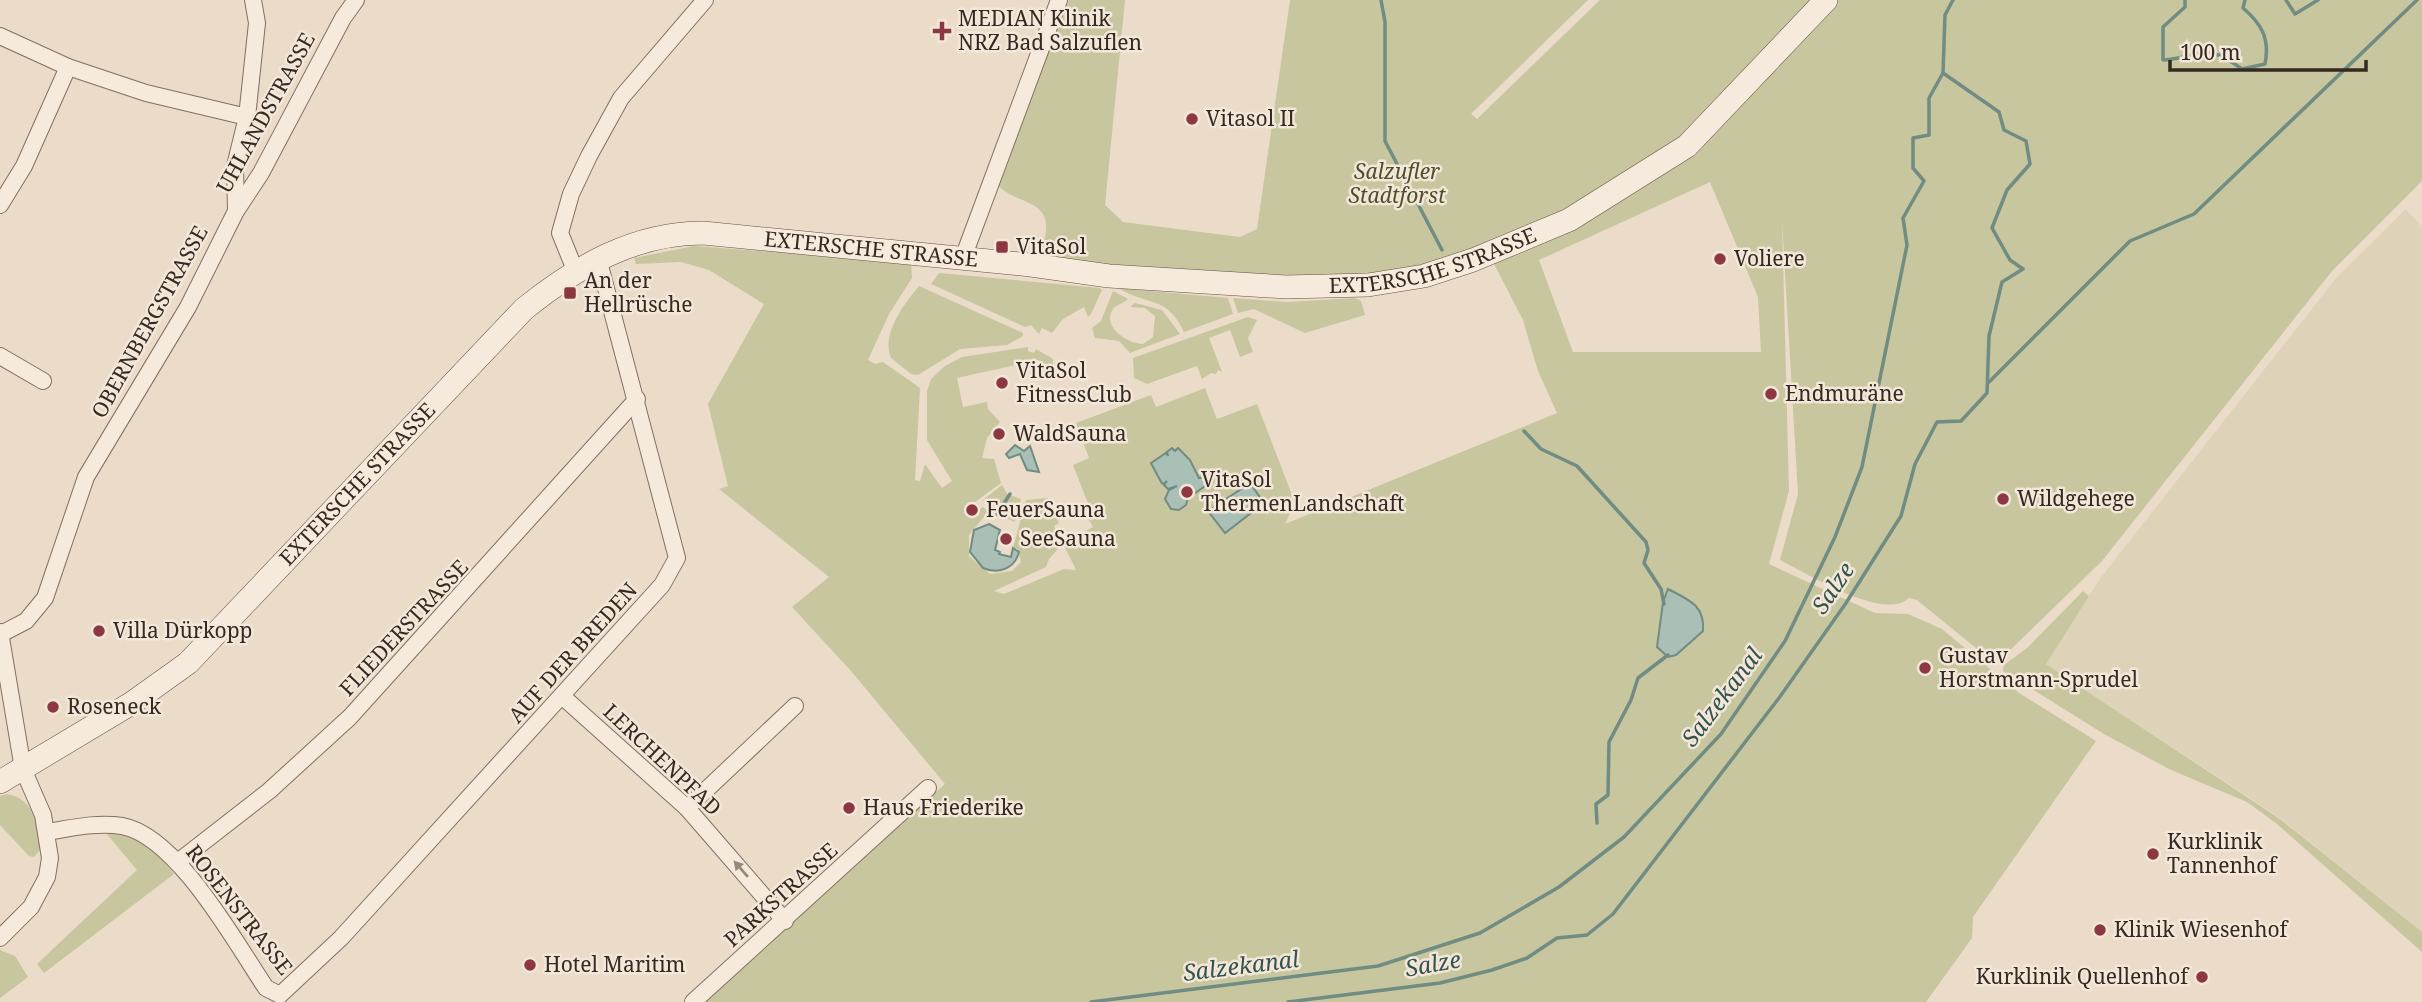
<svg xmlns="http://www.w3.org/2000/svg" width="2422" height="1002" font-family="'Noto Serif',serif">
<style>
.farmland{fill:#ded3b8}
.green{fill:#c7c69e;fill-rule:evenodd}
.water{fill:#aabfb6;stroke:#718c82;stroke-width:2}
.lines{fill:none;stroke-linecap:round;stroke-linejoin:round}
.stream{stroke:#718c82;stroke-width:3.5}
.minor-casing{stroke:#846f60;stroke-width:18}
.secondary-casing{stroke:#665043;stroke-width:24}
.minor{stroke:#f5eadc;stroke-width:16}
.secondary{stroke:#f5eadc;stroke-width:23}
.oneway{fill:#968a7f}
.poi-dot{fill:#8c3742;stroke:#f2e7d8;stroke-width:2.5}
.labels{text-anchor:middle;stroke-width:5;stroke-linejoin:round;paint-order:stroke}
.poi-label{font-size:21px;fill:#362922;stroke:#f2e7d8;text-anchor:start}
.street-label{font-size:21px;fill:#362922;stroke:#f2e7d8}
.park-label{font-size:21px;font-style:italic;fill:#4c502b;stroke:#f2e7d8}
.water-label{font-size:23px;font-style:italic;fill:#33544e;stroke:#f2e7d8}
</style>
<rect width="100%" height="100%" fill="#eadcc9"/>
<path class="farmland" d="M2406,209L2422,227V932L2280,818L2045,663L2102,576L2337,277Z"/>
<g class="green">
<path d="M1069,0H1125L1105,205L1123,222L1240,237L1257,229L1290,0H1588L1471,114L1477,119L1600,0H2422V181L2332,271L2102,561L2005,655L1997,659L1982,653L1917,600L1909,598C1883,622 1807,573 1780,560L1798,494L1782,221L1789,491L1769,564L1875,613L1908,614L1942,629L2019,693L2096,741L1973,917L1972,938L1926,1002H705L945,784L851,671L792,607L829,577L719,489L728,486L708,404L764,304L709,270L681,262L636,264L634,258L694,246L911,262L912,278L889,314L868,360L875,364L883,362L920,388L915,480L920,481L925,464L942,488L952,481L927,440V391L931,379L945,366L962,357L1028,347V351L1034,353L1036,349L1053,359L1052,376H1043L1039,360L957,378L963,407L987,402L988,409L1000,422L987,438L982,458L994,459L1001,483L964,510L970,517L983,507L988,512L969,535V556L990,574L1012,571L1021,562L1018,549L1013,548L1026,500L1049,498L1059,523L1054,526L1063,543L1093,527L1083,510L1089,506L1073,465L1089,458L1076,423L1151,395L1156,407L1205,388L1217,419L1257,404L1295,503L1285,524L1557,413L1538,371L1523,320L1492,260L1359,278L1168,274L1054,260L1040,252C1063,195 1016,208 997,184ZM1710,182L1758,297L1761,352H1573L1539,260ZM1063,543L1076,570L1064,569L1004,594L994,591L1046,567L1049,559Z"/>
<path d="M939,273L1100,288L1102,290L1091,314L1088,317L1084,307L1063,319L1052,333L1042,328L1039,334L1031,325L1025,327L931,284Z"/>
<path d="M919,286L1023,333V336L1007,345L960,349L918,375L911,374L891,358C881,334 904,304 919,286Z"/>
<path d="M1118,288L1228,298L1233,314L1184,332C1167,295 1147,306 1118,288Z"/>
<path d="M1113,291L1128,299C1122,305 1114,304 1111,313C1105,329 1129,344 1143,344L1153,337L1155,316L1145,308L1130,307L1135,303L1162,310L1180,334L1130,353L1119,341L1095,338L1092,328L1101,321Z"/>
<path d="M1233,298L1287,302L1355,298L1361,301L1365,315L1305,333L1254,309L1238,313Z"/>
<path d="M1248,317L1257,320L1248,338L1253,352L1240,357L1230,330L1209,338L1222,372L1218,370L1216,374L1211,373L1202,379L1197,366L1147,384L1134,378L1133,358Z"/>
<path d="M1002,485L1008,495L1021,499L1015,522L997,514L983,500Z"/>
<path d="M2083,591L2089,596L2046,664L2280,819L2422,932V952L2277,824L2247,802L2169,769L2104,734L2003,671L2004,665L2027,648Z"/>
<path d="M7,794C35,799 38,826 41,849L34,857L29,856L0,825V796Z"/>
<path d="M106,833C138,835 155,849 174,874L44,973L37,964L137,870Z"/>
<path d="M0,950L15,956L28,977L0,998Z"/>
</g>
<g class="water">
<path d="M1015,445L1024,451L1030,446L1039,472L1027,470L1020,454L1009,458L1006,454Z"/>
<path d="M1172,448L1175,451L1178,448L1190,460L1199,478L1204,477L1208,484L1188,498L1186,505L1179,510L1171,509L1165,499L1169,490L1177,486L1168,489L1164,485L1167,481L1163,484L1161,482L1151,463L1166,453L1168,456L1167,452Z"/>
<path d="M1243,475L1247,484L1250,483L1264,503L1225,533L1208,511L1244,487L1241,476Z"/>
<path d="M989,524L1000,530L995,550L1000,552L999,554L1011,557L1013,548L1019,552C1015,568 999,575 983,568L970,552L974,530Z"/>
<path d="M1668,589C1689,600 1705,605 1703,631L1676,655L1668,657L1657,647L1663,602Z"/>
</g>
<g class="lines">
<g class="stream">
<path d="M1381,0L1385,22V141L1442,250"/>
<path d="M2185,0V7L2163,27V60C2202,57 2204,41 2242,69L2265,64C2270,39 2262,24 2243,8L2245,0"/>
<path d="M2286,0L2295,14L2318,0"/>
<path d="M1989,382L2130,241L2194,214L2417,0"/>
<path d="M1524,431L1541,449L1577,466L1646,542L1648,550L1644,563L1661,589L1664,604"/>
<path d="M997,514L1010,494"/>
<path d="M1597,823L1596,804L1608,795L1609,742L1631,700L1638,678L1668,655"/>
<path d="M1091,1002L1378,966L1480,933L1559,887L1624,837L1721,734L1785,641L1835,537L1862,467L1907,245L1903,218L1924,181L1913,168V138L1929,135V98L1943,73"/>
<path d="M1288,1002L1440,983L1492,970L1527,958L1557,938L1587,935L1613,914L1779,698L1846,603L1901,516L1915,464L1937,422L1961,421L1987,393L1989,336L2002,282L2023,269L2010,260L1992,228L2007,190L2030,164L2026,141L2004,130L1999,112L1943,73L1945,15L1953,0"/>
</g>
<defs>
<g id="minor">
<path d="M0,36L68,67L146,93L247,117"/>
<path d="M0,205L24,166L68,67"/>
<path d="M236,211L261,173L343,18L356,0"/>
<path d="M963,258L1059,0"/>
<path d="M575,270L560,233L571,194L589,156L621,98L705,0"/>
<path d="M0,356L43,381"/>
<path d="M0,632L23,769L43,815L50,858L47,877L31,907L0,938"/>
<path d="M1,634L26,621L45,598L86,477L188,307L236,211L235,166L247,117L257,23L253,0"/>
<path d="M563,697L687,808L785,921"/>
<path d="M687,808L795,706"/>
<path d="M47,832C72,828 97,822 122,826C177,836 235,942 266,988L280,995L341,938L662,585L677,558L598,258"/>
<path d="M179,861L269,791L350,717L637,399"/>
<path d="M693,1002L928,788"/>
</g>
<g id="secondary">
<path id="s1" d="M0,782L132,703L188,663L524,309C576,267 634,233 703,233L1031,265L1109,276L1286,287L1368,285L1424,276L1473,260L1569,220L1687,146L1826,0"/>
</g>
</defs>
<use href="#minor" class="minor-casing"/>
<use href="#secondary" class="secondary-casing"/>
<use href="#minor" class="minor"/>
<use href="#secondary" class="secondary"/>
</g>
<defs><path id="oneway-solid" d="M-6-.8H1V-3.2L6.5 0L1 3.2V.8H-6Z" transform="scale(1.75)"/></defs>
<use class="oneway" href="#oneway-solid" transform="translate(741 869) rotate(-131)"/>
<g class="poi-dot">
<path d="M938.5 20.5h7v7h7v7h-7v7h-7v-7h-7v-7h7z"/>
<circle cx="1192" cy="119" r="7"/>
<rect x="995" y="240" width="14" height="14" rx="3.5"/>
<circle cx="1720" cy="259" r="7"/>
<rect x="563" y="286" width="14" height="14" rx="3.5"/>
<circle cx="1002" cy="383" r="7"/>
<circle cx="1771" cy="394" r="7"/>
<circle cx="999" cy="434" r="7"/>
<circle cx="1187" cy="492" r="7"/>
<circle cx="2003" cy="499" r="7"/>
<circle cx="972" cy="510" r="7"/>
<circle cx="1006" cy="539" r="7"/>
<circle cx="99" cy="631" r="7"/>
<circle cx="1925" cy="668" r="7"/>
<circle cx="53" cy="707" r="7"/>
<circle cx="849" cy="808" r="7"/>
<circle cx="2153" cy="854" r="7"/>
<circle cx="2100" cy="930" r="7"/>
<circle cx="530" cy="965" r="7"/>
<circle cx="2202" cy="977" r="7"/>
</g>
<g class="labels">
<g class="poi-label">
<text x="958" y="26">MEDIAN Klinik<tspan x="958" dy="24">NRZ Bad Salzuflen</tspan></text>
<text x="1206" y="126">Vitasol II</text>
<text x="1016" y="254">VitaSol</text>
<text x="1734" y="266">Voliere</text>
<text x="584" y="288">An der<tspan x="584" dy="24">Hellrüsche</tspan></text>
<text x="1016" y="378">VitaSol<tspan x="1016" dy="24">FitnessClub</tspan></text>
<text x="1785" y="401">Endmuräne</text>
<text x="1013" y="441">WaldSauna</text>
<text x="1201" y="487">VitaSol<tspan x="1201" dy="24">ThermenLandschaft</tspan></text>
<text x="2017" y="506">Wildgehege</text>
<text x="986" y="517">FeuerSauna</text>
<text x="1020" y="546">SeeSauna</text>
<text x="113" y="638">Villa Dürkopp</text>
<text x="1939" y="663">Gustav<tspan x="1939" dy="24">Horstmann-Sprudel</tspan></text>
<text x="67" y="714">Roseneck</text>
<text x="863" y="815">Haus Friederike</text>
<text x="2167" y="849">Kurklinik<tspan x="2167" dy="24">Tannenhof</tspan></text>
<text x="2114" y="937">Klinik Wiesenhof</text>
<text x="544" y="972">Hotel Maritim</text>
<text x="2188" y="984" text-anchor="end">Kurklinik Quellenhof</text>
</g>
<g class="street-label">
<text transform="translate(266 113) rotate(-61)" y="7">UHLANDSTRASSE</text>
<text dy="7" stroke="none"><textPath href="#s1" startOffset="1078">EXTERSCHE STRASSE</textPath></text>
<text dy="7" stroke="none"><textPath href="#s1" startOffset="1645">EXTERSCHE STRASSE</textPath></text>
<text transform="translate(150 322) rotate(-61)" y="7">OBERNBERGSTRASSE</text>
<text dy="7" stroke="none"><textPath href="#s1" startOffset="469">EXTERSCHE STRASSE</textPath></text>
<text transform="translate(404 628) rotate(-47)" y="7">FLIEDERSTRASSE</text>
<text transform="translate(573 653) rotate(-48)" y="7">AUF DER BREDEN</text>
<text transform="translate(662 760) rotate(43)" y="7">LERCHENPFAD</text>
<text transform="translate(781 895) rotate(-42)" y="7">PARKSTRASSE</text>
<text transform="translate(239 910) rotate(52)" y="7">ROSENSTRASSE</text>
</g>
<g class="park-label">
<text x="1397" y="179">Salzufler<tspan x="1397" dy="24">Stadtforst</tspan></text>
</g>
<g class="water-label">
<text transform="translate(1833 588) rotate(-56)" y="8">Salze</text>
<text transform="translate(1722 697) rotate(-53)" y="8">Salzekanal</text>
<text transform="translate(1433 964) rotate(-10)" y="8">Salze</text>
<text transform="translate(1241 966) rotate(-7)" y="8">Salzekanal</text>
</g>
</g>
<path d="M2170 60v10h196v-10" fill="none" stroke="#362922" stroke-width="3.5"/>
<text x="2180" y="60" font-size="21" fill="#362922" stroke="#f2e7d8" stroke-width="5" paint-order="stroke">100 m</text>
</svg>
